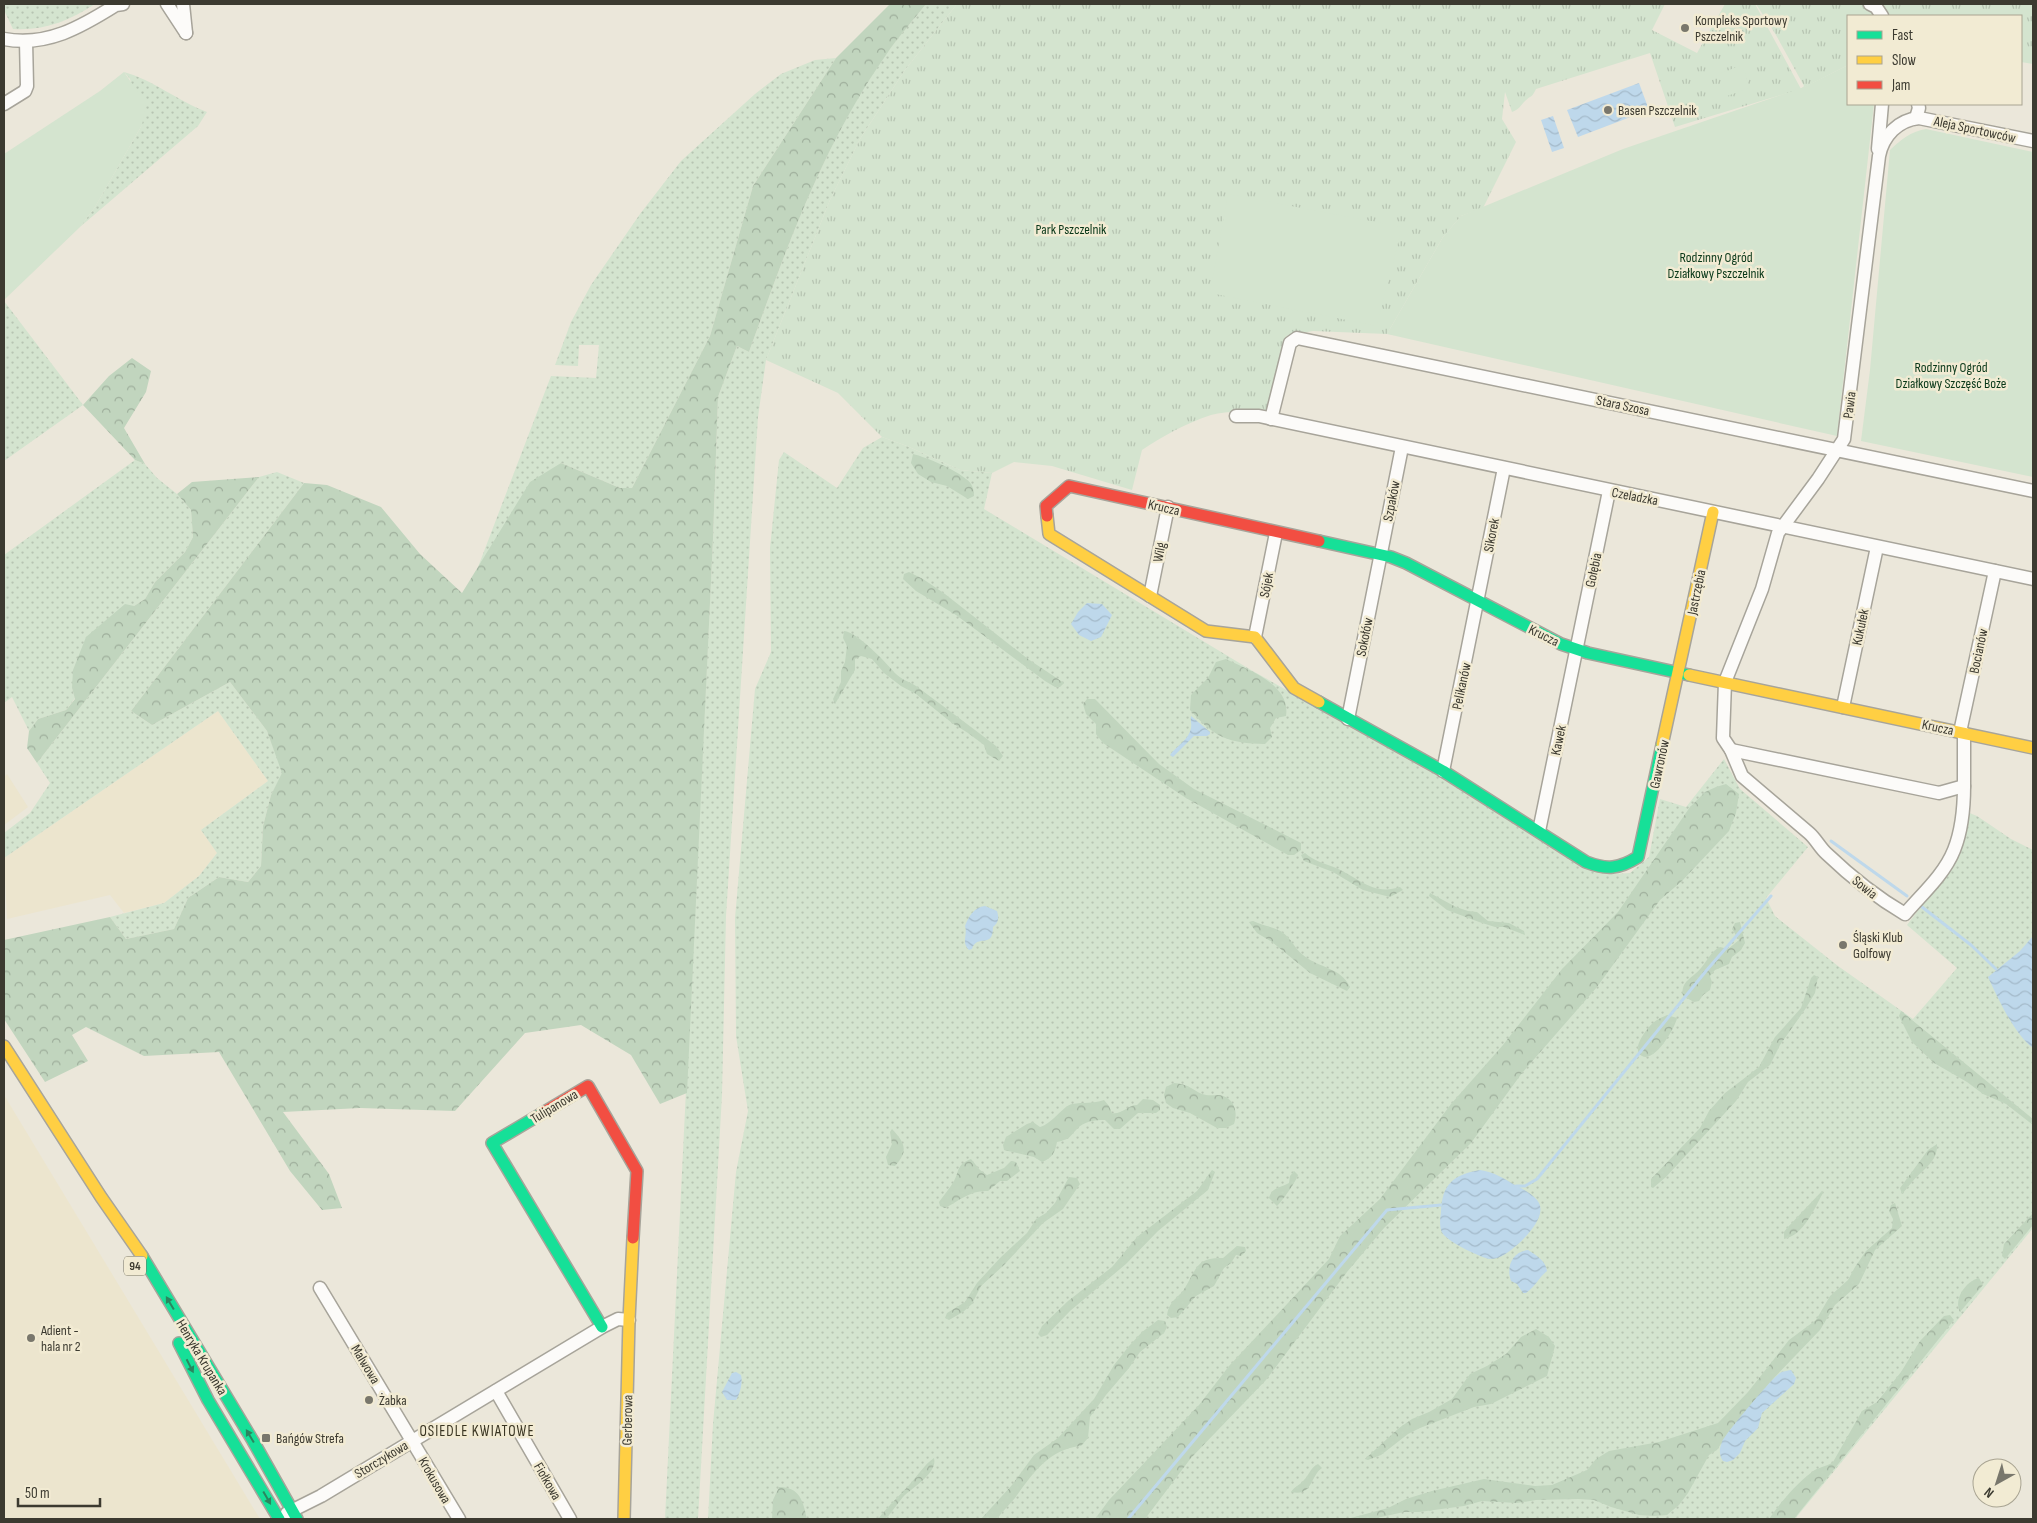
<svg xmlns="http://www.w3.org/2000/svg" width="2037" height="1523" font-family="'Sofia Sans Condensed',sans-serif">
<style>
.built{fill:#ece5ce}
.grass{fill:url(#grass-dots)}
.forest{fill:url(#forest-crowns)}
.park{fill:url(#park-tufts)}
.garden{fill:#d4e4cf}
.water{fill:url(#water-waves)}
.lines{fill:none;stroke-linecap:round;stroke-linejoin:round}
.stream{stroke:#bed8eb;stroke-width:3}
.street-casing{stroke:#a7a49a;stroke-width:15}
.fast-casing{stroke:#a7a49a;stroke-width:14}
.slow-casing{stroke:#a7a49a;stroke-width:14}
.jam-casing{stroke:#a7a49a;stroke-width:14}
.street{stroke:#fcfbf9;stroke-width:12}
.fast{stroke:#16e098;stroke-width:11}
.slow{stroke:#ffcf43;stroke-width:11}
.jam{stroke:#f24e42;stroke-width:11}
.oneway{fill:#2b855f}
.poi-dot{fill:#79776c;stroke:#f2ebd3;stroke-width:2}
.labels{text-anchor:middle;stroke-width:5;stroke-linejoin:round;paint-order:stroke}
.shield{fill:#f2ebd3;stroke:#736f61;stroke-width:1}
.shield-label{font-size:12px;font-weight:bold;fill:#3c3a30}
.poi-label{font-size:14px;fill:#3c3a30;stroke:#f2ebd3;text-anchor:start}
.street-label{font-size:14px;fill:#3c3a30;stroke:#f2ebd3}
.park-label{font-size:14px;fill:#083718;stroke:#f2ebd3}
.neighbourhood-label{font-size:15px;letter-spacing:1px;fill:#3a3522;stroke:#f2ebd3}
</style>
<defs>
<pattern id="grass-dots" width="8" height="8" patternUnits="userSpaceOnUse" patternTransform="scale(1.25)"><rect width="8" height="8" fill="#d4e4cf"/><path d="M2 2h.1M6 6h.1" fill="none" stroke="#b7c4b2" stroke-width="1.8" stroke-linecap="round"/></pattern>
<pattern id="forest-crowns" width="20" height="18" patternUnits="userSpaceOnUse" patternTransform="scale(1.25)"><rect width="20" height="18" fill="#c1d5be"/><path d="M2 6a3 3 0 1 1 6 0M12 15a3 3 0 1 1 6 0" fill="none" stroke="#9eae9b"/></pattern>
<pattern id="park-tufts" width="24" height="20" patternUnits="userSpaceOnUse" patternTransform="scale(1.25)"><rect width="24" height="20" fill="#d4e4cf"/><path d="M3 7l-1-3M5 7V3M7 7l1-3M15 17l-1-3M17 17v-4M19 17l1-3" fill="none" stroke="#b7c4b2"/></pattern>
<pattern id="water-waves" width="16" height="10" patternUnits="userSpaceOnUse" patternTransform="scale(1.25)"><rect width="16" height="10" fill="#bed8eb"/><path d="M0 5q4-4 8 0t8 0" fill="none" stroke="#a4baca"/></pattern>
</defs>
<rect width="100%" height="100%" fill="#ebe7da"/>
<g class="built">
<path d="M218,711L268,781L201,830L217,853L199,876L164,903L124,913L110,895L7,919L4,858Z"/>
<path d="M7,774L28,807L4,825V777Z"/>
<path d="M4,1095L260,1519H4Z"/>
</g>
<g class="grass">
<path d="M4,4H95C69,21 44,31 13,29L4,10Z"/>
<path d="M926,4H957L905,70L860,139L830,200L766,360L758,417L726,916L722,1095L698,1519H665L713,539L718,397L737,346L749,352C786,249 823,145 886,54C898,37 913,21 926,4Z"/>
<path d="M836,58L753,186L710,336L632,488H620L561,463L478,567L551,376L596,378L599,345H579L578,366L555,365L571,322L591,285L640,214L681,161L755,94L781,74L815,60Z"/>
<path d="M124,72C153,80 178,101 207,112L198,126L80,227L95,207L142,125L130,79Z"/>
<path d="M4,301L83,405L4,461Z"/>
<path d="M882,437L907,446L960,470L992,473L984,509L1251,670L1614,874L1630,873L1649,857L1660,799L1686,807L1724,759L1740,789L1808,847L1766,898L1775,916L1838,966L1913,1019L1957,968L1907,925L1938,884L1967,812L1977,816L2011,839L2033,850V1228L1795,1519H1115L1100,1514L1095,1519H708L713,1424L736,1172L748,1111L736,1036L735,918L755,689L771,652L770,548L779,460L784,452L837,488L863,448Z"/>
<path d="M135,460L145,464L157,478L177,494L191,510L193,537L185,552L155,582L145,599L134,606L72,688L75,698L66,710L38,719L29,731L12,697L4,703V555Z"/>
<path d="M277,472L304,483L131,711L152,725L230,682L267,731L283,773L271,795L263,826L261,866L248,882L219,877L188,898L174,929L126,939L110,917L164,903L199,876L217,853L201,830L268,781L218,711L4,858V833L30,813L50,783L37,763L259,477Z"/>
</g>
<g class="forest">
<path d="M890,4H926C913,21 898,37 886,55C823,145 786,249 749,352L737,346L718,397L713,539L687,1093L660,1104L631,1055L581,1025L525,1033L455,1111L360,1108L283,1112L329,1174L342,1208L322,1210L290,1171L219,1052L144,1056L86,1027L72,1035L88,1061L45,1082L4,1019V940L110,917L126,939L174,929L188,898L219,877L248,882L261,866L263,826L271,795L282,773L267,731L230,682L152,725L131,711L304,483L327,485L381,507L420,554L462,593L530,482L561,463L620,488H632L710,336L753,186L836,58Z"/>
<path d="M132,358L151,371L146,392L124,428L145,464L135,460L83,405L109,376Z"/>
<path d="M913,454C926,457 956,470 966,479C972,483 974,489 974,496L968,499L947,486L931,482L918,474L911,463Z"/>
<path d="M259,477L37,763L27,748L29,731L38,719L66,710L75,699L72,688L73,670L86,637L125,604L134,606L145,599L155,582L185,552L193,537L191,510L177,494L192,482Z"/>
<path d="M909,572L923,579L945,594L1028,659L1064,683L1060,687H1055L1045,681L956,615L916,591L903,579L904,574Z"/>
<path d="M844,631C858,632 887,664 896,674C902,680 910,682 916,686C943,706 970,726 996,746L1003,756L999,761L987,754L984,745L968,733L952,723L916,694L901,686L884,673L872,659L861,656L855,659V670L835,704L833,699L841,682V671L845,662L847,646L843,638Z"/>
<path d="M1226,659C1248,670 1291,684 1286,716L1276,718L1270,728L1272,737L1265,744C1228,743 1215,738 1190,710L1191,695L1208,678L1216,662Z"/>
<path d="M1087,699H1095L1159,764L1194,789L1301,843V850L1294,855H1288L1186,798L1103,743L1096,734V724L1086,714L1083,704Z"/>
<path d="M1726,784L1739,794L1736,813L1729,831L1682,881L1660,900L1597,987L1522,1073L1471,1143L1384,1228L1347,1272L1266,1380L1191,1458L1145,1519H1095L1109,1500L1199,1405L1229,1366L1329,1259L1340,1236L1380,1199L1451,1104L1503,1045L1562,969L1618,912L1690,807L1705,792L1716,787Z"/>
<path d="M1305,853C1314,861 1324,863 1336,868C1359,878 1373,896 1400,887L1403,890L1390,897L1363,890L1333,872L1304,861L1301,855Z"/>
<path d="M1430,893L1456,907L1468,911L1477,912L1488,921L1509,923L1524,931L1525,935L1504,927H1495L1479,922L1447,910L1429,896Z"/>
<path d="M1253,921C1261,925 1274,927 1282,932C1291,938 1295,949 1303,955C1318,968 1341,967 1350,987L1347,991L1310,973L1272,942L1257,933L1249,922Z"/>
<path d="M1740,922L1745,943L1741,950L1732,957L1729,964L1715,970L1710,976L1712,982L1710,990L1703,995L1699,1001L1694,1002L1683,996C1680,981 1693,978 1701,968C1708,960 1710,952 1720,947L1728,949L1739,940L1732,929L1735,923Z"/>
<path d="M1814,975L1818,977L1815,993L1806,1008L1780,1045L1770,1065L1748,1082L1736,1101L1666,1177L1653,1188L1651,1187V1179L1700,1128L1709,1111L1725,1093L1759,1067L1775,1037L1801,1008L1811,978Z"/>
<path d="M1901,1011L2033,1119V1125L2006,1104L1983,1094L1967,1082L1934,1063L1912,1042L1899,1016Z"/>
<path d="M1667,1015L1677,1018C1675,1028 1655,1063 1642,1056C1630,1050 1647,1028 1653,1023C1657,1019 1663,1017 1667,1015Z"/>
<path d="M1174,1083C1188,1084 1191,1089 1202,1094C1208,1096 1212,1095 1218,1095C1233,1096 1239,1111 1234,1124L1226,1128H1217L1190,1113L1173,1108L1166,1103L1164,1095L1166,1087Z"/>
<path d="M1143,1099L1153,1100L1160,1105V1110L1156,1113H1138L1120,1129H1114L1105,1120C1095,1120 1084,1121 1077,1129C1069,1137 1071,1139 1057,1142C1055,1153 1052,1158 1042,1162L1034,1157L1004,1150L1003,1145L1006,1137L1027,1124L1033,1122L1040,1127C1052,1124 1064,1105 1072,1104C1083,1102 1093,1104 1104,1100L1109,1106L1112,1113C1121,1115 1128,1105 1137,1105Z"/>
<path d="M892,1129C905,1143 909,1151 895,1166L888,1165L886,1157L892,1144L890,1132Z"/>
<path d="M1937,1144C1938,1162 1923,1169 1913,1181C1909,1185 1906,1190 1902,1194L1900,1188L1928,1150Z"/>
<path d="M971,1159L980,1170L987,1175L1004,1168L1011,1161L1016,1162L1020,1171L1007,1181H1000L988,1191C971,1190 960,1200 945,1208L940,1206L939,1202C944,1195 950,1188 954,1181C960,1170 956,1165 971,1159Z"/>
<path d="M1212,1170L1215,1172L1208,1190L1158,1231L1126,1264L1070,1311L1047,1335L1041,1337L1038,1334L1042,1326L1068,1301L1112,1267L1137,1237L1197,1191Z"/>
<path d="M1294,1171L1298,1175C1297,1180 1281,1203 1277,1206L1269,1198C1272,1187 1280,1188 1289,1183L1290,1176Z"/>
<path d="M1069,1177L1077,1178L1080,1184L1063,1209L1043,1223L1004,1265L981,1286L972,1304L963,1312L949,1320L945,1318L947,1313L965,1302L977,1283L1000,1258L1027,1233L1036,1219L1046,1213L1055,1203Z"/>
<path d="M1822,1191L1823,1193C1814,1209 1804,1235 1784,1239V1232L1787,1228Z"/>
<path d="M1895,1203L1902,1226L1875,1250L1859,1284L1835,1305L1820,1330L1774,1378L1730,1430L1717,1450L1709,1455L1688,1493L1679,1505L1667,1515L1654,1516L1639,1515L1611,1507L1594,1500L1578,1499L1536,1500L1517,1503L1482,1501L1464,1506L1419,1512H1404L1372,1519H1347L1388,1508L1406,1499L1432,1491L1484,1479L1535,1486L1552,1485L1587,1470L1596,1459L1609,1451L1659,1442L1718,1423L1748,1392L1789,1340L1816,1320L1830,1296L1848,1280L1855,1267L1866,1251L1892,1228L1893,1219L1889,1211L1891,1205Z"/>
<path d="M2033,1213V1225L2005,1259L2002,1256L2004,1244Z"/>
<path d="M1237,1246L1245,1247L1246,1251L1241,1256L1236,1255L1231,1263L1224,1268L1214,1286L1196,1296L1178,1317L1171,1318L1167,1315C1170,1298 1180,1298 1186,1286C1197,1267 1198,1257 1223,1258Z"/>
<path d="M1979,1278L1983,1285L1960,1312C1953,1299 1966,1281 1979,1278Z"/>
<path d="M1950,1315L1954,1320L1794,1519H1769C1781,1502 1795,1485 1812,1472C1818,1467 1826,1467 1833,1462L1862,1411L1877,1402L1901,1372L1920,1341L1944,1316Z"/>
<path d="M1158,1320L1165,1321L1167,1327L1164,1333L1140,1352L1129,1368L1106,1395L1090,1417L1088,1438L1081,1446C1049,1449 1032,1474 1015,1498C1009,1505 1002,1512 997,1519H981L1012,1485L1034,1455L1058,1438L1094,1399L1114,1365L1129,1346L1142,1332Z"/>
<path d="M1536,1329L1549,1337L1555,1346L1547,1376L1491,1404L1474,1407L1420,1428L1408,1434L1381,1455L1368,1460L1365,1459L1399,1428L1412,1419L1429,1412L1452,1399L1470,1374L1487,1366L1506,1354L1521,1337Z"/>
<path d="M934,1458C938,1473 913,1487 903,1497C897,1504 892,1512 886,1519H878C888,1506 899,1496 910,1484C919,1474 924,1465 934,1458Z"/>
<path d="M1318,1464L1322,1468C1310,1476 1313,1497 1291,1492C1295,1486 1300,1485 1304,1480C1309,1475 1311,1467 1318,1464Z"/>
<path d="M779,1487C800,1487 803,1501 807,1519H772L773,1500Z"/>
</g>
<path class="park" d="M957,4H1665L1652,30L1697,53L1725,4H1755L1801,89L1804,86L1776,35L1756,4H2033V64L2021,62V16H1848V65L1801,89L1675,127L1650,53L1536,89C1532,98 1531,95 1525,101C1519,107 1521,108 1512,112L1505,92L1502,119L1516,142L1483,208L1461,216L1443,237L1387,334L1313,331L1286,336L1269,411C1250,412 1229,410 1211,415C1186,423 1163,436 1142,450L1132,490L1052,466L1014,462L992,473L960,470L907,446L882,437L838,393L766,360L830,200L860,139L905,70Z"/>
<g class="garden">
<path d="M1742,65L1750,88L1727,96L1719,74Z"/>
<path d="M1848,65V104H1874L1837,436L1387,334L1443,237L1461,216L1623,149L1804,87Z"/>
<path d="M124,72L146,104L142,125L95,207L80,227L4,300V154L100,91Z"/>
<path d="M1926,129L2033,152V477L1861,441L1870,370L1890,150C1902,139 1910,132 1926,129Z"/>
<path d="M1228,194L1402,227L1377,326L1210,293Z"/>
</g>
<g class="water">
<path d="M1639,83L1649,110L1578,137L1567,110Z"/>
<path d="M1553,116L1564,148L1552,152L1541,120Z"/>
<path d="M1087,603L1102,604L1112,615L1101,637L1091,641L1079,635L1071,624L1078,612Z"/>
<path d="M1191,716L1210,732V734L1207,736H1194L1173,757L1170,755C1176,746 1189,740 1191,728C1192,724 1190,720 1191,716Z"/>
<path d="M985,906L997,911C999,918 999,922 993,927C993,950 977,933 972,949L969,950C961,942 968,935 965,926C969,916 974,907 985,906Z"/>
<path d="M2033,936V1048C2014,1034 1998,998 1988,977L2020,951Z"/>
<path d="M1480,1170C1494,1172 1503,1178 1515,1185C1523,1189 1531,1193 1537,1200C1549,1214 1527,1236 1517,1245C1510,1251 1501,1259 1490,1259C1481,1258 1449,1242 1443,1234C1439,1229 1440,1219 1441,1212C1442,1184 1453,1175 1480,1170Z"/>
<path d="M1528,1250C1536,1255 1546,1261 1547,1271C1539,1277 1536,1286 1526,1293H1523L1517,1284L1511,1281C1506,1267 1512,1252 1528,1250Z"/>
<path d="M1791,1370L1796,1378L1794,1384L1762,1413L1758,1428L1745,1441L1740,1453L1733,1460L1727,1462L1723,1461C1719,1455 1719,1449 1722,1442C1726,1433 1771,1379 1780,1373C1783,1371 1787,1371 1791,1370Z"/>
<path d="M736,1372L741,1375C743,1382 740,1394 736,1400H727L722,1392L732,1373Z"/>
</g>
<g class="lines">
<g class="stream">
<path d="M1831,841L1907,896"/>
<path d="M1922,907L1971,945L1996,969"/>
<path d="M1516,1186H1525L1537,1179L1706,971L1771,896"/>
<path d="M1128,1519L1387,1210L1441,1205"/>
</g>
<defs>
<g id="street">
<path d="M167,4L186,33"/>
<path d="M183,4L186,33"/>
<path d="M1870,4L1876,7L1882,16"/>
<path d="M4,39C47,47 81,27 116,5L123,4"/>
<path d="M4,104L25,91L27,86L26,41"/>
<path d="M1916,118L1919,108L1918,104"/>
<path d="M1878,149L1882,104"/>
<path d="M1236,416H1259L2033,579"/>
<path d="M1271,419L1290,343L1297,338L2033,491"/>
<path d="M1150,596L1168,507"/>
<path d="M1255,637L1276,533"/>
<path d="M1843,707L1877,547"/>
<path d="M1348,719L1402,447"/>
<path d="M1960,732L1995,571"/>
<path d="M1731,750L1939,793L1964,786V733"/>
<path d="M1443,771L1504,468"/>
<path d="M1964,786C1964,807 1962,830 1954,850C1944,875 1922,894 1905,914C1876,897 1851,877 1827,854C1820,848 1816,839 1809,833L1742,776L1731,750L1723,738L1725,682L1762,589L1778,533L1818,479L1844,439L1879,156C1883,136 1898,120 1919,118L2033,141"/>
<path d="M1539,831L1609,491"/>
<path d="M320,1288L459,1519"/>
<path d="M496,1391L570,1519"/>
<path d="M287,1513L321,1496L602,1327L618,1319L629,1320"/>
</g>
<g id="fast">
<path d="M1319,541L1391,557L1406,563L1561,644L1588,653L1689,675"/>
<path d="M1319,702L1443,771L1586,862C1607,870 1619,869 1638,857L1662,745"/>
<path d="M541,1114L492,1143L602,1327"/>
<path d="M142,1256L253,1441L297,1519"/>
<path d="M179,1343L208,1400L279,1519"/>
</g>
<g id="slow">
<path d="M1047,516L1049,534L1206,631L1255,637L1294,688L1319,702"/>
<path d="M1689,675L2033,748"/>
<path d="M1662,745L1713,512"/>
<path d="M4,1046L101,1197L142,1256"/>
<path d="M624,1519L629,1320L633,1238"/>
</g>
<g id="jam">
<path d="M1047,516L1046,506L1069,486L1319,541"/>
<path d="M541,1114L588,1086L637,1171L633,1238"/>
</g>
</defs>
<use href="#street" class="street-casing"/>
<use href="#fast" class="fast-casing"/>
<use href="#slow" class="slow-casing"/>
<use href="#jam" class="jam-casing"/>
<use href="#street" class="street"/>
<use href="#fast" class="fast"/>
<use href="#slow" class="slow"/>
<use href="#jam" class="jam"/>
</g>
<defs><path id="oneway-solid" d="M-6-.8H1V-3.2L6.5 0L1 3.2V.8H-6Z" transform="scale(1.25)"/></defs>
<g class="oneway">
<use href="#oneway-solid" transform="translate(170 1303) rotate(-121)"/>
<use href="#oneway-solid" transform="translate(190 1366) rotate(63)"/>
<use href="#oneway-solid" transform="translate(250 1436) rotate(-121)"/>
<use href="#oneway-solid" transform="translate(267 1498) rotate(60)"/>
</g>
<g class="poi-dot">
<circle cx="1685" cy="28" r="5"/>
<circle cx="1608" cy="110" r="5"/>
<circle cx="1843" cy="945" r="5"/>
<circle cx="31" cy="1338" r="5"/>
<circle cx="369" cy="1400" r="5"/>
<rect x="261" y="1433" width="10" height="10" rx="2.5"/>
</g>
<g class="labels">
<rect class="shield" x="124" y="1256.5" width="22" height="19" rx="4"/>
<g class="shield-label">
<text x="135" y="1270">94</text>
</g>
<g class="poi-label">
<text x="1695" y="25">Kompleks Sportowy<tspan x="1695" dy="16">Pszczelnik</tspan></text>
<text x="1618" y="115">Basen Pszczelnik</text>
<text x="1853" y="942">Śląski Klub<tspan x="1853" dy="16">Golfowy</tspan></text>
<text x="41" y="1335">Adient -<tspan x="41" dy="16">hala nr 2</tspan></text>
<text x="379" y="1405">Żabka</text>
<text x="276" y="1443">Bańgów Strefa</text>
</g>
<g class="street-label">
<text transform="translate(1975 129) rotate(12)" y="5">Aleja Sportowców</text>
<text transform="translate(1623 405) rotate(12)" y="5">Stara Szosa</text>
<text transform="translate(1849 405) rotate(-83)" y="5">Pawia</text>
<text transform="translate(1635 496) rotate(11)" y="5">Czeladzka</text>
<text transform="translate(1391 501) rotate(-79)" y="5">Szpaków</text>
<text transform="translate(1164 507) rotate(13)" y="5">Krucza</text>
<text transform="translate(1491 535) rotate(-79)" y="5">Sikorek</text>
<text transform="translate(1159 552) rotate(-79)" y="5">Wilg</text>
<text transform="translate(1593 570) rotate(-78)" y="5">Gołębia</text>
<text transform="translate(1266 585) rotate(-79)" y="5">Sójek</text>
<text transform="translate(1696 592) rotate(-78)" y="5">Jastrzębia</text>
<text transform="translate(1860 627) rotate(-78)" y="5">Kukułek</text>
<text transform="translate(1544 635) rotate(26)" y="5">Krucza</text>
<text transform="translate(1364 637) rotate(-79)" y="5">Sokołów</text>
<text transform="translate(1978 651) rotate(-78)" y="5">Bocianów</text>
<text transform="translate(1461 686) rotate(-78)" y="5">Pelikanów</text>
<text transform="translate(1938 727) rotate(12)" y="5">Krucza</text>
<text transform="translate(1558 740) rotate(-78)" y="5">Kawek</text>
<text transform="translate(1659 764) rotate(-78)" y="5">Gawronów</text>
<text transform="translate(1865 887) rotate(39)" y="5">Sowia</text>
<text transform="translate(554 1106) rotate(-31)" y="5">Tulipanowa</text>
<text transform="translate(202 1357) rotate(59)" y="5">Henryka Krupanka</text>
<text transform="translate(366 1364) rotate(59)" y="5">Malwowa</text>
<text transform="translate(627 1420) rotate(-89)" y="5">Gerberowa</text>
<text transform="translate(381 1459) rotate(-31)" y="5">Storczykowa</text>
<text transform="translate(435 1480) rotate(60)" y="5">Krokusowa</text>
<text transform="translate(548 1481) rotate(60)" y="5">Fiołkowa</text>
</g>
<g class="park-label">
<text x="1071" y="234">Park Pszczelnik</text>
<text x="1716" y="262">Rodzinny Ogród<tspan x="1716" dy="16">Działkowy Pszczelnik</tspan></text>
<text x="1951" y="372">Rodzinny Ogród<tspan x="1951" dy="16">Działkowy Szczęść Boże</tspan></text>
</g>
<g class="neighbourhood-label">
<text x="477" y="1436">OSIEDLE KWIATOWE</text>
</g>
</g>
<rect width="2037" height="1523" fill="none" stroke="#3c3a30" stroke-width="10"/>
<rect x="1847" y="15" width="175" height="90" fill="#f2ebd3" stroke="#a9a492"/>
<rect x="1857" y="31" width="25" height="8" fill="#16e098" stroke="#a9a492"/>
<text x="1892" y="40" font-size="15" fill="#3c3a30">Fast</text>
<rect x="1857" y="56" width="25" height="8" fill="#ffcf43" stroke="#a9a492"/>
<text x="1892" y="65" font-size="15" fill="#3c3a30">Slow</text>
<rect x="1857" y="81" width="25" height="8" fill="#f24e42" stroke="#a9a492"/>
<text x="1892" y="90" font-size="15" fill="#3c3a30">Jam</text>
<g transform="translate(1997 1483) rotate(219)"><circle r="24" fill="#f2ebd3" stroke="#a9a492"/>
<path d="M0-4L9 19L0 12L-9 19Z" fill="#79776c"/>
<text y="-8" font-size="14" font-weight="bold" text-anchor="middle" fill="#3c3a30">N</text>
</g>
<path d="M18 1498v8h82v-8" fill="none" stroke="#3c3a30" stroke-width="2.5"/>
<text x="25" y="1498" font-size="15" fill="#3c3a30" stroke="#f2ebd3" stroke-width="4" paint-order="stroke">50 m</text>
</svg>
